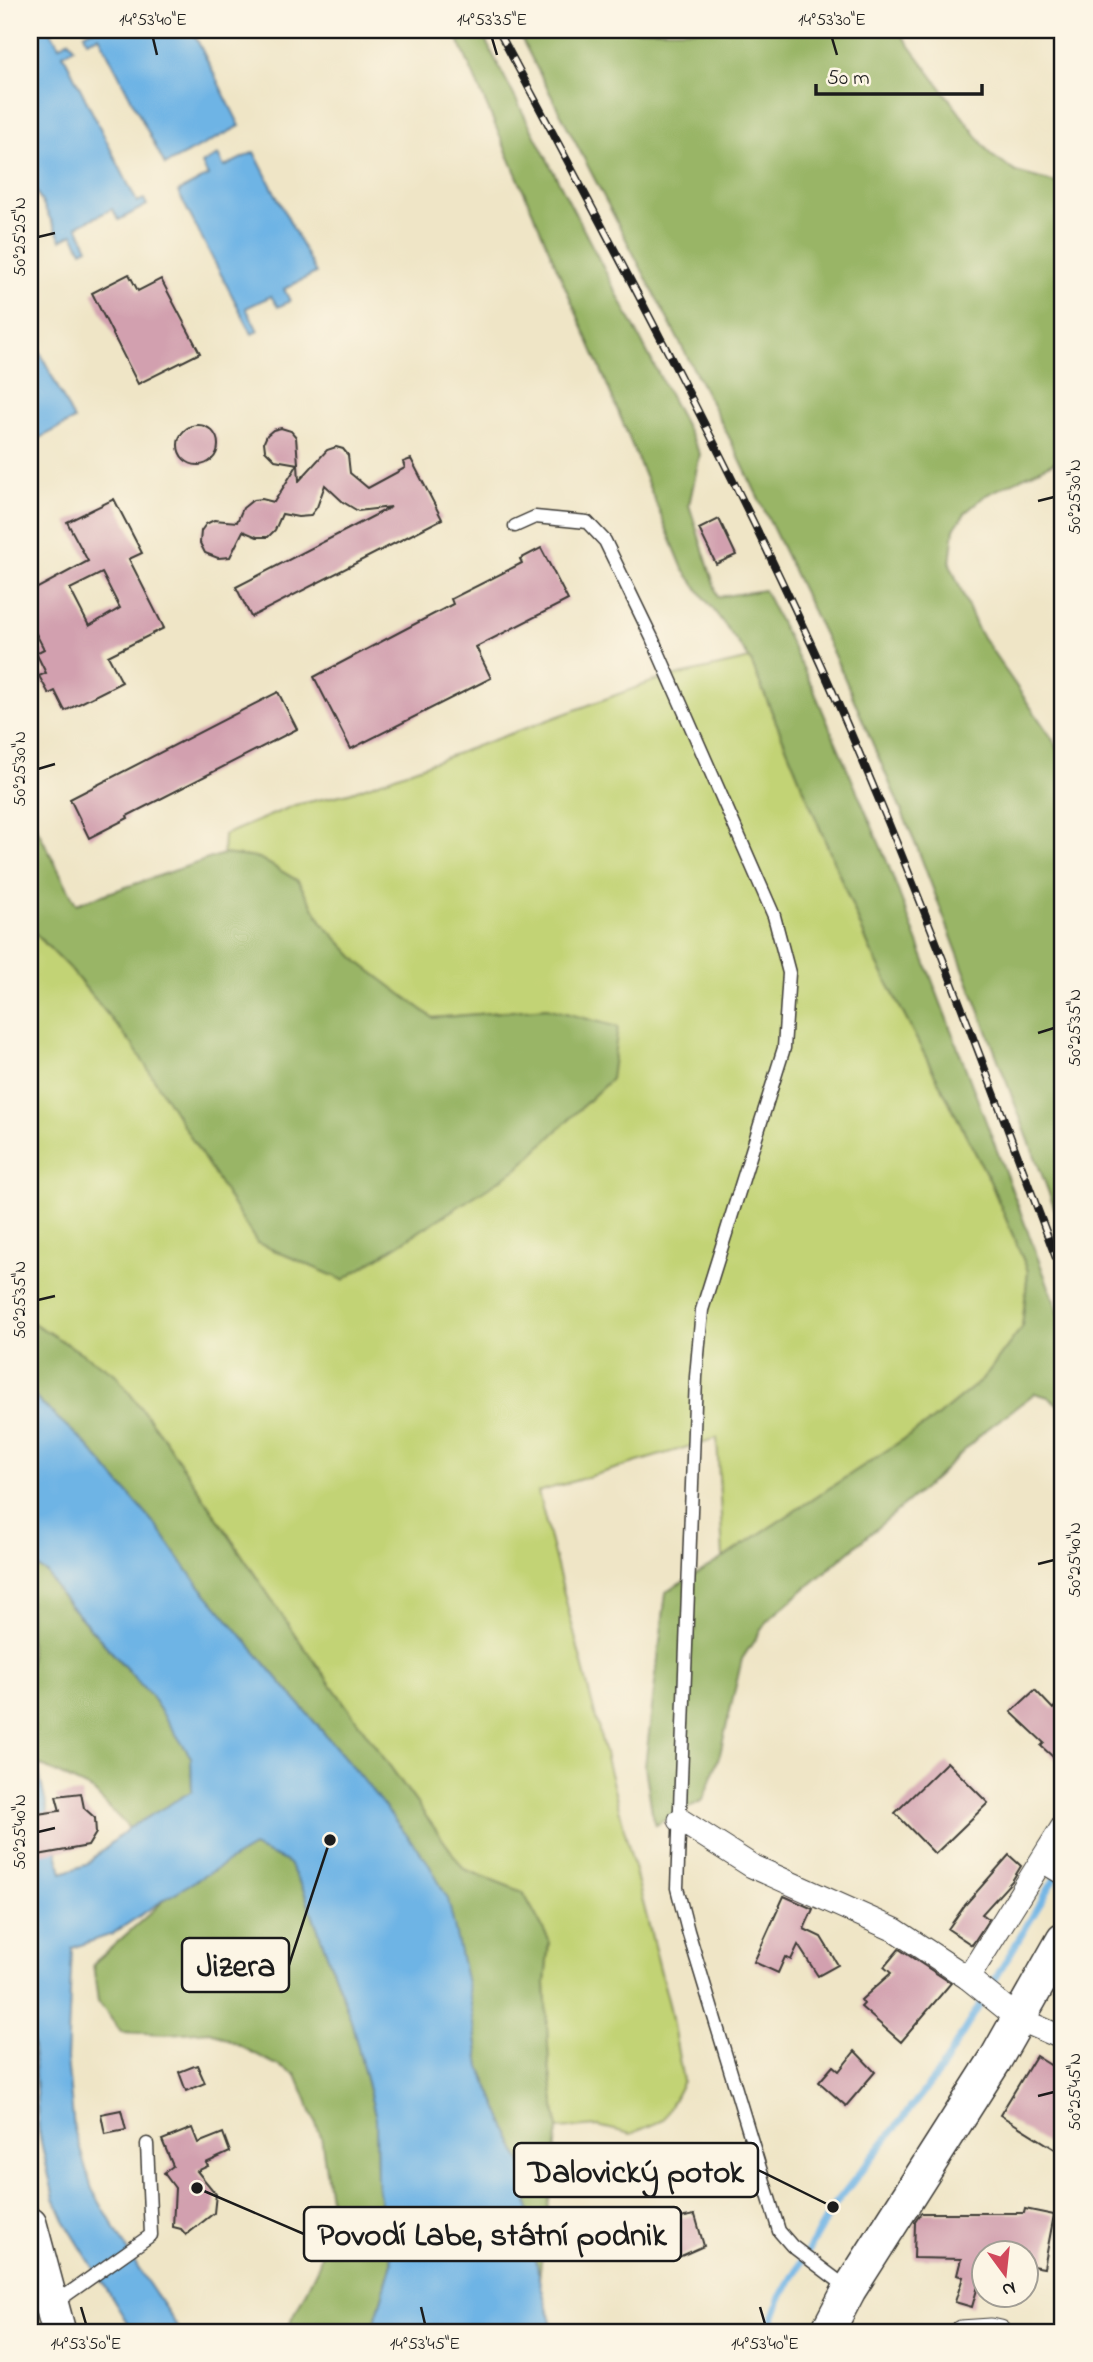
<svg xmlns="http://www.w3.org/2000/svg" width="1093" height="2362" font-family="'Indie Flower',sans-serif">
<style>
.green{fill:#c2d375;stroke:#6f7848;stroke-width:2}
.forest{fill:#99b566;stroke:#5a6841;stroke-width:2}
.water{fill:#6eb4e5;stroke:#456880;stroke-width:2}
.lines{fill:none;stroke-linecap:round;stroke-linejoin:round}
.stream{stroke:#6eb4e5;stroke-width:7}
.building{fill:#d2a0af;fill-rule:evenodd}
.lane-casing{stroke:#3c3a36;stroke-width:15}
.street-casing{stroke:#3c3a36;stroke-width:25}
.secondary-casing{stroke:#3c3a36;stroke-width:36}
.lane{stroke:#fff;stroke-width:12}
.street{stroke:#fff;stroke-width:23}
.secondary{stroke:#fff;stroke-width:33}
.rail-casing{stroke:#1c1c1c;stroke-width:8}
.rail{stroke:#fcf5e5;stroke-width:5;stroke-dasharray:16;stroke-linecap:butt}
.ticks{fill:none;stroke:#1c1c1c;stroke-width:2.5}
.leader{fill:none;stroke:#1c1c1c;stroke-width:2.5}
.callout-dot{fill:#1c1c1c;stroke:#fcf5e5;stroke-width:2.5}
.callout{fill:#fcf5e5;stroke:#1c1c1c;stroke-width:2.5}
.callout-label{font-size:33px;text-anchor:middle;font-weight:bold;fill:#1c1c1c}
.neatline{fill:none;stroke:#1c1c1c;stroke-width:2.5}
.ticks-label{font-size:18px;text-anchor:middle;fill:#1c1c1c}
</style>
<rect width="100%" height="100%" fill="#fcf5e5"/>
<filter id="ink" filterUnits="userSpaceOnUse"><feTurbulence type="fractalNoise" baseFrequency=".0143" numOctaves="2"/><feDisplacementMap in="SourceGraphic" scale="14" xChannelSelector="R" yChannelSelector="G"/><feConvolveMatrix kernelMatrix="1 2 1 2 8 2 1 2 1" color-interpolation-filters="sRGB"/></filter>
<filter id="wash" filterUnits="userSpaceOnUse"><feTurbulence type="fractalNoise" baseFrequency=".00686" numOctaves="4" result="noise"/><feDisplacementMap in="SourceGraphic" scale="28" xChannelSelector="R" yChannelSelector="G"/><feGaussianBlur stdDeviation="1.57" result="paint"/><feColorMatrix in="noise" values="0 0 0 0 0 0 0 0 0 0 0 0 0 0 0 0 0 1.4 0 .05"/><feComposite in="paint" operator="in"/></filter>
<g filter="url(#wash)">
<rect width="100%" height="100%" fill="#efe5c6"/>
<path class="green" d="M750,659L870,949L990,1181L1028,1271L1022,1327L982,1380L933,1420L723,1558L717,1438L538,1492L670,2008L683,2081L663,2120L631,2134L598,2126L558,2129L549,2066L545,1983L549,1941L523,1892L464,1869L296,1636L165,1440L115,1374L30,1321V928L70,969L132,1044L547,1008L433,1018L359,963L323,924L298,881L259,858L223,854L224,835L295,805L349,793L654,681Z"/>
<g class="forest">
<path d="M454,30H480L700,454L689,505L718,597L764,590L812,686L886,859L1063,1324V1408L1048,1397L1035,1393L982,1433L936,1478L767,1621L742,1659L720,1754L703,1800L656,1825L652,1812L645,1766L666,1592L723,1558L933,1420L982,1380L1022,1327L1028,1271L990,1181L870,949L750,659L683,569L599,365Z"/>
<path d="M517,30H898L991,155L1016,172L1063,185V458L986,495L966,512L954,529L950,564L978,630L1053,740L1063,759V1230L917,847L842,672L730,439Z"/>
<path d="M30,815L76,904L223,854L259,858L298,881L323,924L360,963L433,1018L547,1008L618,1027L611,1079L517,1169L343,1280L257,1243L132,1044L70,969L30,928V879L33,868L30,862Z"/>
<path d="M30,1321L115,1374L165,1440L296,1636L464,1869L523,1892L549,1940L545,1983L549,2066L558,2129L539,2279L521,2162L480,2067L470,1997L361,1777L192,1577L158,1528L86,1444L30,1393Z"/>
<path d="M30,1563L47,1573L60,1595L151,1696L191,1757L192,1791L129,1828L92,1790L38,1764L30,1718Z"/>
<path d="M253,1847L288,1862L304,1891L351,2020L376,2118L377,2181L392,2263L372,2332H286L319,2264L331,2206L321,2136L296,2075L211,2031L167,2034L121,2032L98,2001L93,1964L168,1897Z"/>
</g>
<g class="water">
<path d="M30,30H50L59,46L69,40L74,48L63,54L137,202L144,199L147,205L119,220L112,209L77,226L88,248L82,251L73,234L61,240L30,179Z"/>
<path d="M91,30H192L240,126L165,165L99,36L87,41L84,34Z"/>
<path d="M254,152L316,273L284,289L290,301L278,307L271,296L246,308L258,331L252,334L178,192L208,176L202,164L218,155L224,167Z"/>
<path d="M33,316L41,332L32,336L74,420L36,440L34,436L30,438V317Z"/>
<path d="M30,1393L86,1444L158,1528L192,1577L361,1777L427,1861L448,1899L470,1997L480,2067L521,2162L539,2279L554,2332H372L392,2263L377,2181L376,2118L351,2020L304,1891L288,1862L253,1847L168,1897L112,1934L72,1948L67,2059L74,2129L92,2189L138,2268L181,2332H133L64,2220L54,2198L39,2133L30,2005V1718L41,1782L62,1873L85,1865L129,1828L192,1791L191,1757L151,1696L60,1594L47,1573L30,1563Z"/>
</g>
<g class="lines">
<g class="stream">
<path d="M991,1986L1057,1875"/>
<path d="M768,2332L780,2299L833,2207L939,2072L982,2001"/>
</g>
</g>
<g id="blocks">
<g class="building">
<path d="M129,274L138,291L161,279L200,353L138,384L92,293Z"/>
<circle cx="198" cy="445" r="20"/>
<path d="M281,428L291,431L296,437L298,464L275,460L265,450L264,442L267,435L273,430Z"/>
<path d="M336,447L343,449L348,455L350,473L368,488L405,468L403,462L411,459L442,519L251,617L236,587L391,507L358,511L343,502L325,485L317,507L310,516L298,517L282,514L275,530L268,537H257L243,531L230,557L218,558L205,553L200,543L201,531L206,524L214,520L237,522L243,508L253,500L262,499L274,502L298,464L299,481L327,450Z"/>
<path d="M114,499L142,553L129,559L164,628L108,656L122,682L65,711L55,691L49,694L39,676L46,673L36,653L44,649L30,622V592L88,561L67,522ZM102,573L120,608L89,626L70,589Z"/>
<path d="M719,519L736,555L716,564L699,529Z"/>
<path d="M541,548L568,600L476,647L491,678L351,749L314,677L453,604L451,599L522,563L520,559Z"/>
<path d="M278,692L297,729L127,816L128,818L89,838L70,799Z"/>
<path d="M1035,1690L1053,1709L1063,1697V1766L1041,1746L1044,1743L1011,1712Z"/>
<path d="M947,1762L988,1803L935,1854L895,1813Z"/>
<path d="M81,1793L84,1808L95,1818L96,1833L88,1846L38,1855V1852L30,1853V1815L60,1811L56,1796Z"/>
<path d="M1009,1855L1021,1866L1012,1881L982,1914L989,1919L972,1945L948,1929L965,1905Z"/>
<path d="M784,1896L813,1909L804,1929L821,1937L838,1965L818,1976L798,1945L791,1960L785,1957L778,1973L754,1962Z"/>
<path d="M899,1949L951,1983L901,2042L861,2007L864,2004L861,2000L891,1973L884,1967Z"/>
<path d="M855,2051L875,2072L846,2106L819,2082L833,2066L839,2071Z"/>
<path d="M1036,2056L1063,2073V2154L1000,2115Z"/>
<path d="M197,2065L205,2083L186,2091L179,2072Z"/>
<path d="M121,2110L126,2130L105,2134L101,2114Z"/>
<path d="M192,2128L198,2143L223,2133L230,2152L206,2163L208,2166L197,2171L216,2194L214,2213L186,2235L181,2229L173,2227L175,2188L164,2173L173,2166L162,2140Z"/>
<path d="M1025,2209L1054,2215L1044,2268L1026,2265V2253H984V2265L972,2307L955,2302L963,2277L957,2275L961,2259L914,2258L915,2222L921,2213H1024Z"/>
<path d="M695,2215L704,2246L679,2257L669,2238L658,2240L655,2223Z"/>
</g>
</g>
</g>
<g filter="url(#ink)">
<use href="#blocks" fill-opacity="0" stroke="#3c3a36" stroke-width="2"/>
<g class="lines">
<defs>
<g id="lane">
<path d="M515,526L535,517L587,522L605,541L652,638L774,916L789,973L784,1048L702,1310L696,1377L677,1888L688,1931L779,2231L792,2246L849,2289"/>
<path d="M55,2303L151,2235L147,2144"/>
</g>
<g id="street">
<path d="M680,1820L752,1866L895,1930L968,1978L1019,2019L1063,2038"/>
<path d="M1043,1861L1063,1873"/>
<path d="M968,1978L1063,1826"/>
<path d="M961,2332L991,2330L1000,2332"/>
</g>
<g id="secondary">
<path d="M30,2224L59,2332"/>
<path d="M827,2332L849,2290L994,2062L1063,1940"/>
</g>
</defs>
<use href="#lane" class="lane-casing"/>
<use href="#street" class="street-casing"/>
<use href="#secondary" class="secondary-casing"/>
<use href="#lane" class="lane"/>
<use href="#street" class="street"/>
<use href="#secondary" class="secondary"/>
<defs>
<path id="rail" d="M498,30C612,245 728,459 828,681C915,877 988,1077 1063,1277"/>
</defs>
<use href="#rail" class="rail-casing"/>
<use href="#rail" class="rail"/>
</g>
</g>
<path class="ticks" d="M153,38L157,55M492,38L497,55M832,38L837,55M38,237L55,233M1038,501L1054,497M38,769L55,764M1038,1033L1054,1028M38,1300L55,1296M1038,1564L1054,1560M38,1832L55,1828M1038,2096L1054,2092M81,2307L86,2324M421,2307L425,2324M760,2307L765,2324"/>
<path class="leader" d="M330 1840L289 1965M833 2207L758 2170M197 2188L304 2234"/>
<g class="callout-dot">
<circle cx="330" cy="1840" r="7"/>
<circle cx="833" cy="2207" r="7"/>
<circle cx="197" cy="2188" r="7"/>
</g>
<g class="callout">
<rect x="182" y="1938" width="107" height="54" rx="7"/>
<rect x="514" y="2143" width="244" height="54" rx="7"/>
<rect x="304" y="2207" width="377" height="54" rx="7"/>
</g>
<g class="callout-label">
<text x="236" y="1976">Jizera</text>
<text x="636" y="2182">Dalovický potok</text>
<text x="492" y="2245">Povodí Labe, státní podnik</text>
</g>
<rect width="1093" height="2362" fill="none" stroke="#fcf5e5" stroke-width="77"/>
<g transform="translate(1005 2274) rotate(165)"><circle r="33" fill="#fcf5e5" stroke="#a29e95" stroke-width="2"/>
<path d="M0-5L12 26L0 18L-12 26Z" fill="#d1495b"/>
<text y="-10" font-size="19" font-weight="bold" text-anchor="middle" fill="#1c1c1c">N</text>
</g>
<path d="M816 84v10h166v-10" fill="none" stroke="#1c1c1c" stroke-width="3.5"/>
<text x="827" y="84" font-size="21" fill="#1c1c1c" stroke="#fcf5e5" stroke-width="5" paint-order="stroke">50 m</text>
<rect x="38" y="38" width="1016" height="2286" class="neatline"/>
<g class="ticks-label">
<text x="153" y="25">14°53'40"E</text>
<text x="492" y="25">14°53'35"E</text>
<text x="832" y="25">14°53'30"E</text>
<text transform="translate(19 237) rotate(-90)" y="6">50°25'25"N</text>
<text transform="translate(1074 497) rotate(-90)" y="6">50°25'30"N</text>
<text transform="translate(19 769) rotate(-90)" y="6">50°25'30"N</text>
<text transform="translate(1074 1028) rotate(-90)" y="6">50°25'35"N</text>
<text transform="translate(19 1300) rotate(-90)" y="6">50°25'35"N</text>
<text transform="translate(1074 1560) rotate(-90)" y="6">50°25'40"N</text>
<text transform="translate(19 1832) rotate(-90)" y="6">50°25'40"N</text>
<text transform="translate(1074 2092) rotate(-90)" y="6">50°25'45"N</text>
<text x="86" y="2349">14°53'50"E</text>
<text x="425" y="2349">14°53'45"E</text>
<text x="765" y="2349">14°53'40"E</text>
</g>
</svg>
